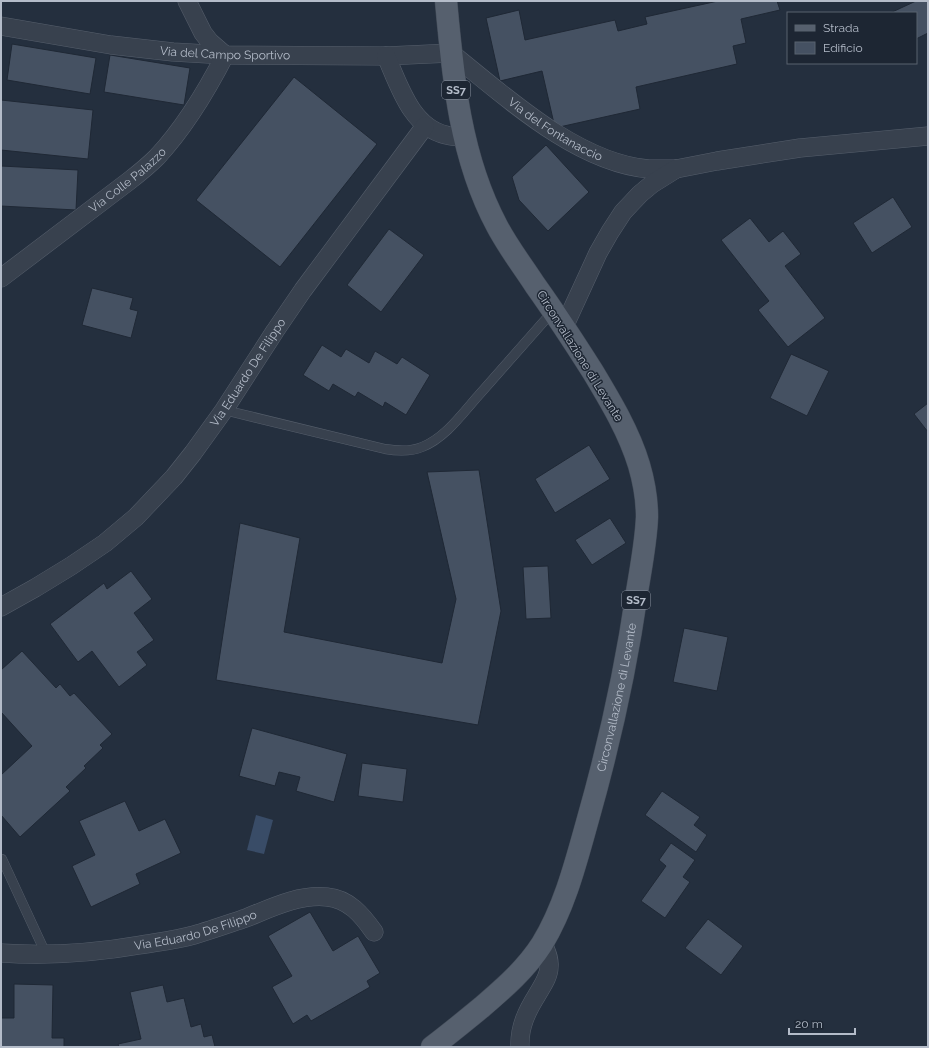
<svg xmlns="http://www.w3.org/2000/svg" width="929" height="1048" font-family="Raleway,sans-serif">
<style>
.water{fill:#394c67}
.building{fill:#455162;stroke:#1f2835}
.lines{fill:none;stroke-linecap:round;stroke-linejoin:round}
.lane-casing{stroke:#565f6c;stroke-width:10}
.street-casing{stroke:#565f6c;stroke-width:19}
.primary-casing{stroke:#414a57;stroke-width:23}
.lane{stroke:#38414e;stroke-width:9}
.street{stroke:#38414e;stroke-width:18}
.primary{stroke:#56606e;stroke-width:22}
.labels{text-anchor:middle;stroke-width:3;stroke-linejoin:round;paint-order:stroke}
.shield{fill:#1d2633;stroke:#878f9c;stroke-width:1}
.shield-label{font-size:11px;font-weight:bold;fill:#b4bcc9}
.street-label{font-size:12px;fill:#b4bcc9;stroke:#1d2633}
</style>
<rect width="100%" height="100%" fill="#242f3e"/>
<path class="water" d="M256,815L273,820L264,854L247,850Z"/>
<g class="building">
<path d="M718,1H777L780,10L741,19L746,43L733,46L737,64L636,87L640,109L555,128L542,71L500,81L486,18L519,10L525,40L615,20L618,31L647,24L645,17Z"/>
<path d="M916,1H928V33L916,39V13H890Z"/>
<path d="M12,44L96,58L90,94L7,80Z"/>
<path d="M110,55L190,68L184,105L104,92Z"/>
<path d="M294,77L377,144L280,267L196,200Z"/>
<path d="M1,100L93,110L88,159L1,150Z"/>
<path d="M546,145L589,192L548,231L519,200L512,177Z"/>
<path d="M1,166L78,170L76,210L1,206Z"/>
<path d="M893,197L912,227L872,253L853,223Z"/>
<path d="M750,218L769,242L783,231L801,254L785,266L825,318L788,347L758,310L769,301L721,240Z"/>
<path d="M389,229L424,255L381,312L347,285Z"/>
<path d="M92,288L133,298L130,309L138,311L131,338L82,325Z"/>
<path d="M322,345L341,357L346,349L369,363L375,351L397,364L402,357L430,375L406,415L385,402L383,407L358,392L355,397L333,384L329,391L303,375Z"/>
<path d="M791,354L829,371L807,416L770,398Z"/>
<path d="M928,403V432L914,414Z"/>
<path d="M589,445L610,479L555,513L535,479Z"/>
<path d="M479,470L501,611L478,725L216,680L240,523L300,538L284,632L442,663L456,599L427,472Z"/>
<path d="M610,518L626,543L592,565L575,540Z"/>
<path d="M548,566L551,618L526,619L523,567Z"/>
<path d="M131,571L152,599L134,613L154,640L137,652L147,665L119,687L92,651L78,662L50,624L104,583L107,589Z"/>
<path d="M684,628L728,637L717,691L673,682Z"/>
<path d="M22,651L56,688L60,684L70,696L74,693L112,734L100,745L103,748L84,766L86,768L66,787L70,791L20,837L1,815V775L32,746L1,712V670Z"/>
<path d="M252,728L347,754L334,802L296,791L300,777L279,772L275,786L239,776Z"/>
<path d="M362,763L407,769L403,802L358,796Z"/>
<path d="M662,791L700,817L694,825L707,835L696,852L645,815Z"/>
<path d="M125,801L139,831L165,819L181,853L136,874L140,884L91,907L72,866L95,855L79,821Z"/>
<path d="M671,843L695,860L683,877L690,882L665,918L641,901L666,866L659,860Z"/>
<path d="M310,912L333,951L358,936L380,973L367,981L370,987L311,1021L307,1015L293,1024L272,987L292,976L268,936Z"/>
<path d="M708,919L743,946L721,975L685,948Z"/>
<path d="M14,984L53,985L52,1038H64V1047H1V1018H14Z"/>
<path d="M163,985L167,1002L184,998L191,1027L201,1024L204,1037L212,1035L215,1047H119L118,1044L141,1039L130,992Z"/>
</g>
<g class="lines">
<defs>
<g id="lane">
<path d="M224,410L385,449C397,451 410,452 422,447C445,438 462,414 478,396C503,368 528,339 553,311"/>
<path d="M2,859L46,954"/>
</g>
<g id="street">
<path id="s1" d="M1,26L111,45L173,52L225,55L386,56L451,53C506,97 577,163 649,169C658,169 667,169 676,169"/>
<path d="M386,56C399,85 411,127 446,135C452,137 458,137 464,137"/>
<path id="s2" d="M1,278L129,181C138,174 148,166 157,157C185,127 206,92 225,55L210,42L203,33L187,1"/>
<path d="M564,327L598,253L610,232L623,212L640,194L652,184L676,169L717,161L800,148L928,136"/>
<path id="s3" d="M1,607L35,588L71,566L105,543L136,517L174,477L193,453L224,410L275,331L303,290L425,126"/>
<path id="s4" d="M1,953C47,956 94,953 140,945C158,942 176,940 194,935C211,930 228,924 246,918C271,908 299,894 327,897C349,899 362,915 374,932"/>
<path d="M520,1047C519,1027 527,1011 537,995C542,986 549,977 549,967C550,958 546,951 543,943"/>
</g>
<g id="primary">
<path id="s5" d="M432,1047C449,1034 465,1021 482,1007C504,988 526,969 542,944C565,906 576,862 588,819C609,745 626,669 637,592C641,567 646,542 647,517C647,500 644,482 639,465C629,432 611,402 593,372C574,342 555,313 535,285C522,265 508,247 497,226C460,157 453,78 446,1"/>
</g>
</defs>
<use href="#lane" class="lane-casing"/>
<use href="#street" class="street-casing"/>
<use href="#primary" class="primary-casing"/>
<use href="#lane" class="lane"/>
<use href="#street" class="street"/>
<use href="#primary" class="primary"/>
</g>
<g class="labels">
<g class="shield">
<rect x="442" y="81" width="28" height="18" rx="3"/>
<rect x="622" y="591" width="28" height="18" rx="3"/>
</g>
<g class="shield-label">
<text x="456" y="94">SS7</text>
<text x="636" y="604">SS7</text>
</g>
<g class="street-label">
<text dy="4" stroke="none"><textPath href="#s1" startOffset="226">Via del Campo Sportivo</textPath></text>
<text dy="4" stroke="none"><textPath href="#s1" startOffset="582">Via del Fontanaccio</textPath></text>
<text dy="4" stroke="none"><textPath href="#s2" startOffset="160">Via Colle Palazzo</textPath></text>
<text transform="translate(580 356) rotate(58)" y="4">Circonvallazione di Levante</text>
<text dy="4" stroke="none"><textPath href="#s3" startOffset="346">Via Eduardo De Filippo</textPath></text>
<text dy="4" stroke="none"><textPath href="#s5" startOffset="410">Circonvallazione di Levante</textPath></text>
<text dy="4" stroke="none"><textPath href="#s4" startOffset="197">Via Eduardo De Filippo</textPath></text>
</g>
</g>
<rect width="929" height="1048" fill="none" stroke="#b4bcc9" stroke-width="4"/>
<rect x="787" y="12" width="130" height="52" fill="#1d2633" stroke="#59626f"/>
<rect x="795" y="25" width="20" height="6" fill="#56606e" stroke="#59626f"/>
<text x="823" y="32" font-size="12" fill="#b4bcc9">Strada</text>
<rect x="795" y="42" width="20" height="12" fill="#455162" stroke="#59626f"/>
<text x="823" y="52" font-size="12" fill="#b4bcc9">Edificio</text>
<path d="M789 1028v6h66v-6" fill="none" stroke="#b4bcc9" stroke-width="2"/>
<text x="795" y="1028" font-size="12" fill="#b4bcc9" stroke="#1d2633" stroke-width="3" paint-order="stroke">20 m</text>
</svg>
